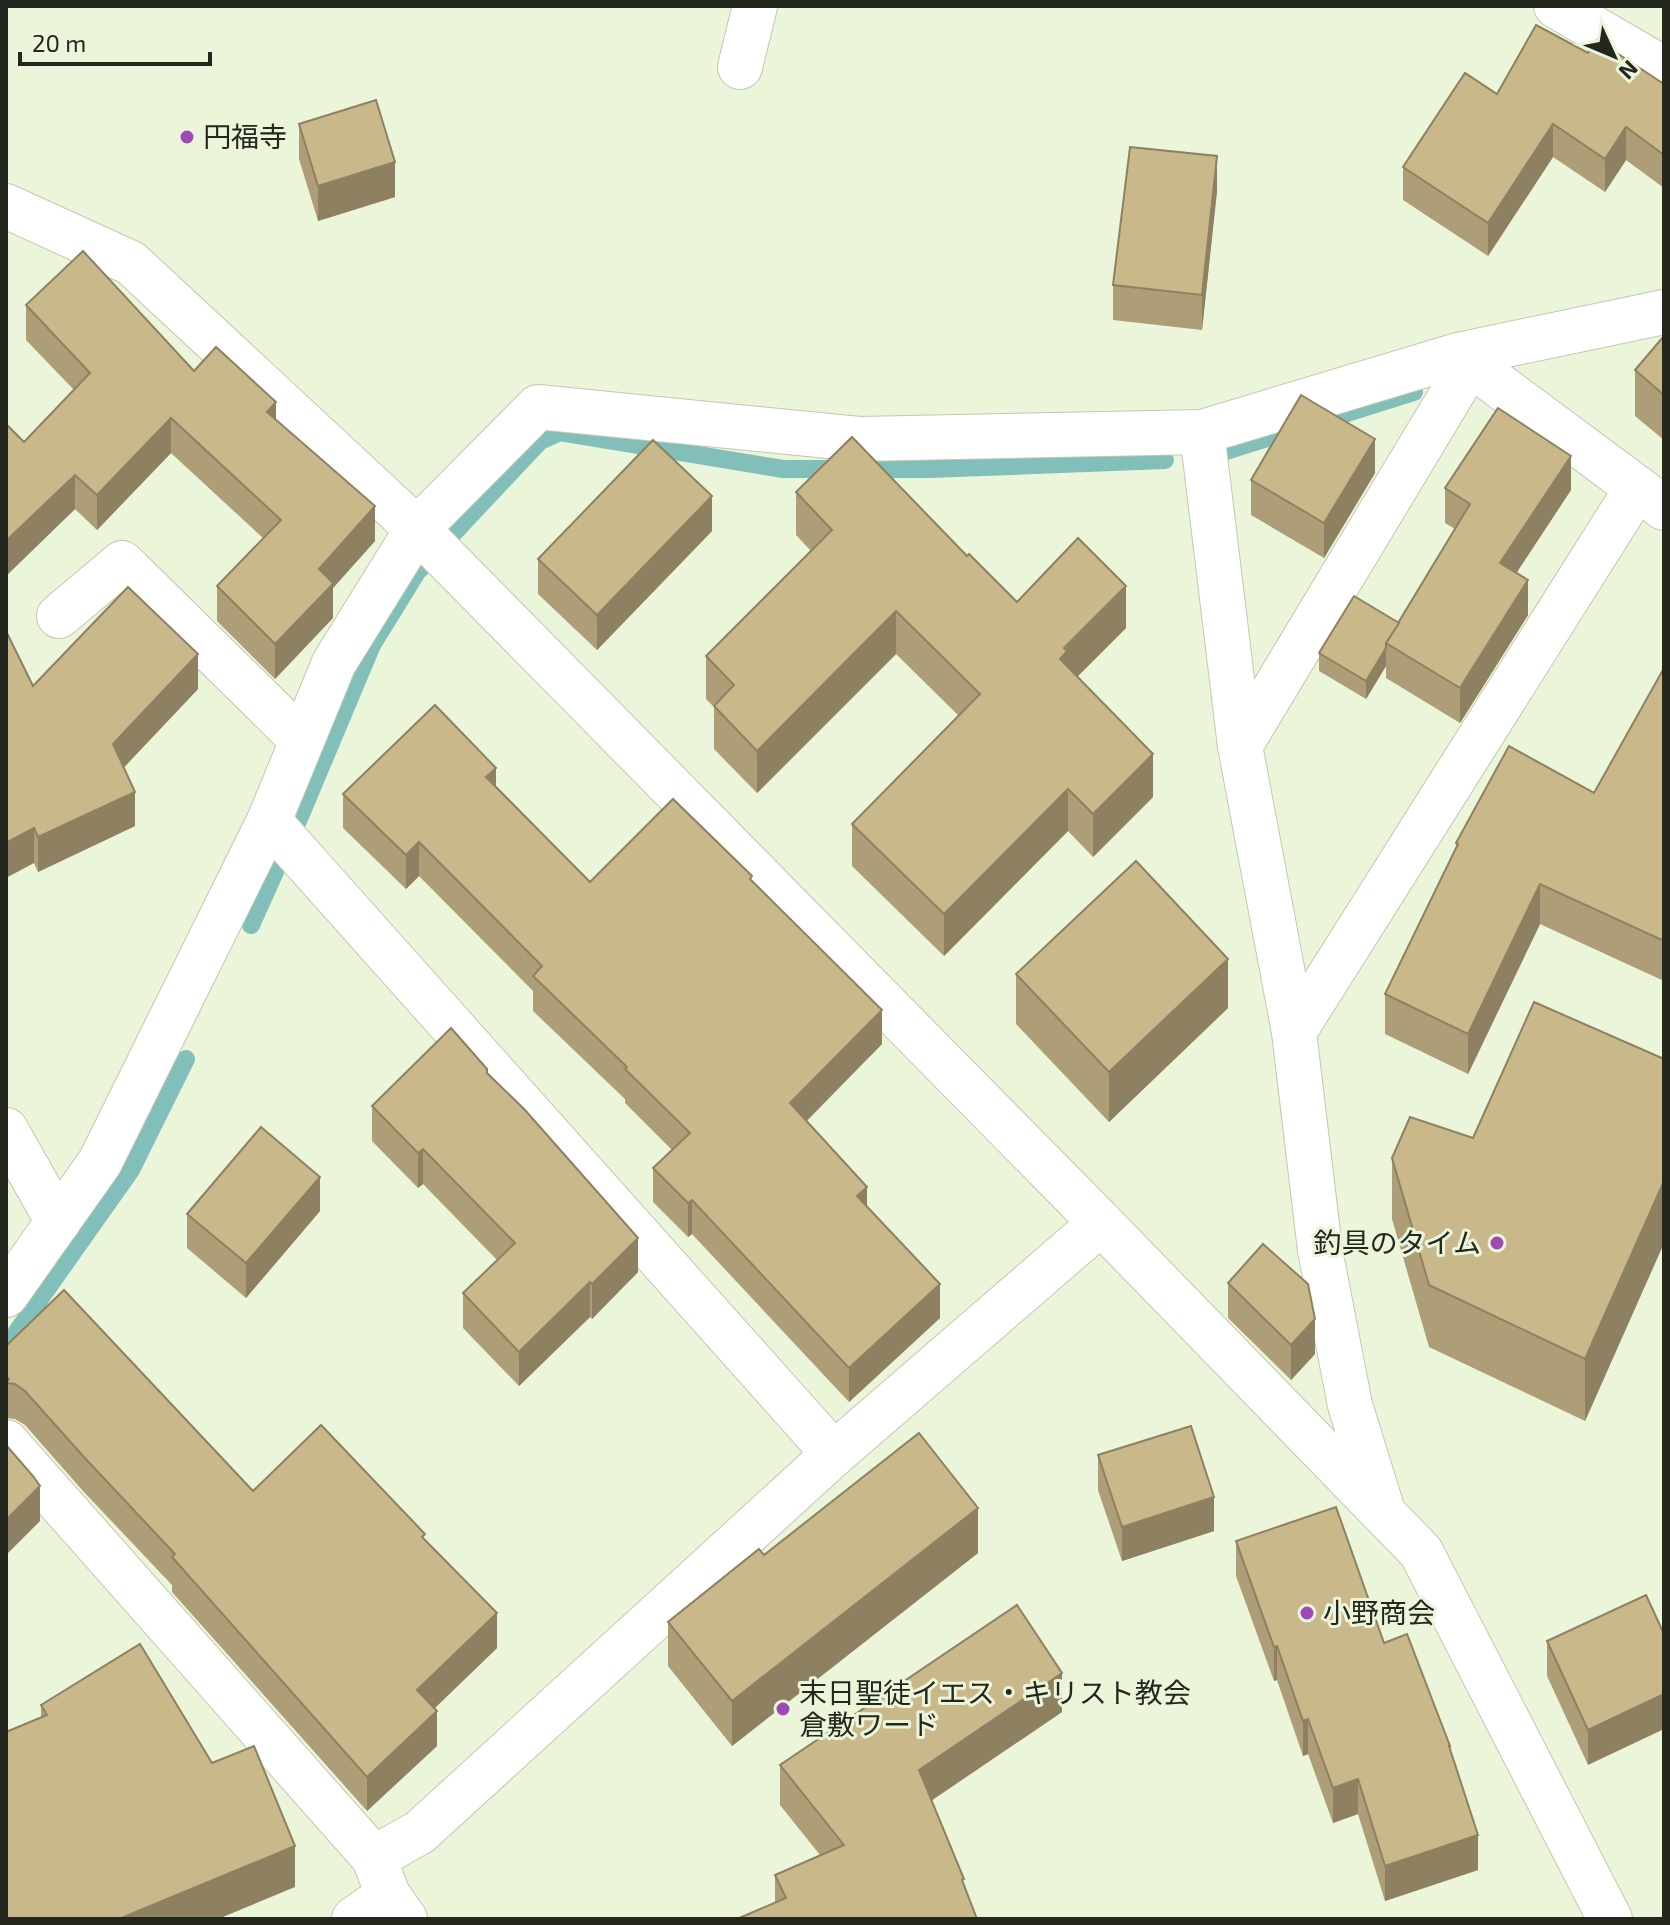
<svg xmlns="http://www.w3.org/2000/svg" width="1670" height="1925" font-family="'Exo 2','Noto Sans JP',sans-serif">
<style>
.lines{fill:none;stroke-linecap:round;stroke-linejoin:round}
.stream{stroke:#82bfba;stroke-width:18}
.street-casing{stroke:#c1c9b0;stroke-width:46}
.street{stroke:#fff;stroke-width:44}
.wall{fill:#ad9e77}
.shaded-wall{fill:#8d8161}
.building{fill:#c9b88a;stroke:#8d8161;stroke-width:2}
.poi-dot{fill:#9d4ab8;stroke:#ebf5da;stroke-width:3}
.labels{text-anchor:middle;stroke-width:6;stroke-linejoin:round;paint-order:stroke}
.poi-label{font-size:28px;fill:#24271e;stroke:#ebf5da;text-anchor:start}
</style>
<rect width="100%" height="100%" fill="#ebf5da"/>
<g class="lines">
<g class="stream">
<path d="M1223,452L1414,392"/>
<path d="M251,925L301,814L372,645L417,572L540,441L560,432L783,469H930L1165,460"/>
<path d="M6,1347L131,1170L186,1059"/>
</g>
<defs>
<g id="street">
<path d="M1556,6L1664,69"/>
<path d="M740,67L755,6"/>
<path d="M6,206L131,263L417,529L1101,1223L1421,1552L1610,1919"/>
<path d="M1458,355L1664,508"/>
<path d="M1202,432L1240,746L1294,1032"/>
<path d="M59,616L122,563L302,740"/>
<path d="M1240,746L1470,364"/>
<path d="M269,821L834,1454"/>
<path d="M6,1130L58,1222"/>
<path d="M6,1295L100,1162L269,821L334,663L417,529L538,407L859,439L1202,432L1458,355L1664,312"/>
<path d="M6,1442L374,1858L388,1895L405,1919"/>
<path d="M1381,1505L1350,1405L1320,1250L1294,1032L1637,488"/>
<path d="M374,1858L420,1832L834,1454L1101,1223"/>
<path d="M354,1919L388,1895"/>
</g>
</defs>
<use href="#street" class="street-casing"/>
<use href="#street" class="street"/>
</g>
<g class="wall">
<path d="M1588,53L1664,84V188L1626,160L1605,192L1553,157L1488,256L1403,200V167L1497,94Z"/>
<path d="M299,124L395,197L318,221L299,159Z"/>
<path d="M1217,191L1202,330L1113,320V285Z"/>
<path d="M26,305L194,371L276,420L375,541L333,588V618L330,621L275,679L217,621V586L263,538L171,453L97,530L75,509L6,576V428L24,442L74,390L26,340Z"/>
<path d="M1664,336V440L1635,416V370Z"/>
<path d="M1375,473L1324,558L1251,515V480Z"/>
<path d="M1445,488L1571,490L1516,573L1528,615L1460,723L1386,678V666L1366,699L1319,671V653L1399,623L1455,529L1445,523Z"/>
<path d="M796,492L967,556L1017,602L1126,628L1077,677L1153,797L1093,857L1068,831L944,956L852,866V824L959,716L896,654L757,793L714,749V707L706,699V656L811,551L796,535Z"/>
<path d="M712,531L597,650L538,594V559Z"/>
<path d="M1664,668V981L1540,924L1468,1074L1385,1034V994L1456,849V843L1594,793Z"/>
<path d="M33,686L198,689L124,767L135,826L38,872L34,863Z"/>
<path d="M496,786L590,882L752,881L882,1044L807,1121L867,1206L940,1318L849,1402L692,1234L688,1237L653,1202V1168L672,1150L625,1103V1099L533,1011V991L419,876L406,889L343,828V794Z"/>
<path d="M1016,974L1228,1008L1109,1122L1016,1024Z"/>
<path d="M1664,1059V1243L1585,1421L1429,1347L1392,1219V1158L1473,1138Z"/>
<path d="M487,1073L638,1272L592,1319L590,1317L519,1386L463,1328V1293L497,1260L423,1184L418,1188L372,1141V1106Z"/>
<path d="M320,1211L246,1298L187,1248V1214Z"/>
<path d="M1228,1283L1315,1354L1291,1380L1228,1318Z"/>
<path d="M6,1346L253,1491L425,1541L497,1648L434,1709L437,1746L367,1811L172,1592V1585L83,1491L25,1425L15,1419L6,1418Z"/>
<path d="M1098,1455L1214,1531L1122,1561L1098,1490Z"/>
<path d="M1236,1541L1384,1643L1450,1750L1478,1870L1385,1901L1358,1814L1333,1823L1308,1754L1303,1756L1277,1680L1274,1681L1236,1576Z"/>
<path d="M978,1553L732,1746L668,1666V1622L764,1555Z"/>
<path d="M1646,1595L1588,1765L1547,1676V1641Z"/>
<path d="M41,1705L212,1763L295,1887L41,1717Z"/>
<path d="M1062,1712L932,1800L964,1884L775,1903V1875L820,1855L780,1805V1765Z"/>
</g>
<g class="shaded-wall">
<path d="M1553,124V157L1488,256V223Z"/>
<path d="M1626,127V160L1605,192V159Z"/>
<path d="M1217,156V191L1202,330V295Z"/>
<path d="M395,162V197L318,221V186Z"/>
<path d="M276,402V437L267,412Z"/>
<path d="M171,418V453L97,530V495Z"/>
<path d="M1375,439V473L1324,558V523Z"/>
<path d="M1571,456V490L1500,598V563Z"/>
<path d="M75,475V509L6,576V541Z"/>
<path d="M712,496V531L597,650V615Z"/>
<path d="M375,506V541L333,588V618L275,679V644L319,569Z"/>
<path d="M1528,580V615L1460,723V688Z"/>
<path d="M1126,586V628L1067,687L1060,659L1064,648Z"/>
<path d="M896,611V654L757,793V751Z"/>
<path d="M1386,648V666L1366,699V681Z"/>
<path d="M198,654V689L113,779V744Z"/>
<path d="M1153,754V797L1093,857V814Z"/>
<path d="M496,768V802L486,777Z"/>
<path d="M1068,789V831L944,956V914Z"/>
<path d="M135,792V826L38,872V837Z"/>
<path d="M34,828V863L6,878V843Z"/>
<path d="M419,842V876L406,889V855Z"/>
<path d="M1540,884V924L1468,1074V1034Z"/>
<path d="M1228,959V1008L1109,1122V1072Z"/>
<path d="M882,1010V1044L790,1137V1103Z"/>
<path d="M423,1149V1184L418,1188V1153Z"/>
<path d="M320,1177V1211L246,1298V1263Z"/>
<path d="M1664,1181V1243L1585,1421V1359Z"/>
<path d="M867,1187V1221L857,1196Z"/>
<path d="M692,1200V1234L688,1237V1203Z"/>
<path d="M638,1238V1272L592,1319V1284Z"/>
<path d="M590,1282V1317L519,1386V1352Z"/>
<path d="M940,1284V1318L849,1402V1368Z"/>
<path d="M1315,1319V1354L1291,1380V1345Z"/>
<path d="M40,1486V1521L6,1555V1520Z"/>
<path d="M1214,1497V1531L1122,1561V1527Z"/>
<path d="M978,1508V1553L732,1746V1701Z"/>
<path d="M497,1613V1648L417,1725V1690Z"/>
<path d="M1277,1646V1680L1274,1681V1647Z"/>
<path d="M1062,1673V1712L919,1809V1770Z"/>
<path d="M1664,1694V1729L1588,1765V1730Z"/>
<path d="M437,1711V1746L367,1811V1777Z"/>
<path d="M1308,1719V1754L1303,1756V1721Z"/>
<path d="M1358,1779V1814L1333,1823V1788Z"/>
<path d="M1478,1835V1870L1385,1901V1866Z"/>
<path d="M295,1846V1887L218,1919H119Z"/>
</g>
<g class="building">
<path d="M1536,25L1588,53L1597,40L1664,84V155L1626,127L1605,159L1553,124L1488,223L1403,167L1465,73L1497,94Z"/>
<path d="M376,100L395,162L318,186L299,124Z"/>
<path d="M1130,147L1217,156L1202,295L1113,285Z"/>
<path d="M83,251L194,371L216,347L276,402L267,412L375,506L319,569L333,583L330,587L275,644L217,586L281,520L171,418L97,495L75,475L6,541V428L8,426L24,442L90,373L26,305Z"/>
<path d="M1664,336V395L1635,370Z"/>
<path d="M1301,395L1375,439L1324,523L1251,480Z"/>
<path d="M1498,408L1571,456L1500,563L1528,580L1460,688L1386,643L1470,504L1445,488Z"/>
<path d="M852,437L967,556L969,554L1017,602L1078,538L1126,586L1064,648L1067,651L1060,659L1153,754L1093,814L1068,789L944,914L852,824L980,694L896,611L757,751L714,706L734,685L706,656L832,530L796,492Z"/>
<path d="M653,440L712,496L597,615L538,559Z"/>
<path d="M128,587L198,654L113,744L135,792L38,837L34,828L6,843V631L33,686Z"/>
<path d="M1354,596L1399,623L1386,643V648L1366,681L1319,653Z"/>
<path d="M1664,668V941L1540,884L1468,1034L1385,994L1458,844L1456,843L1509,746L1594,793Z"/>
<path d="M435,705L496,768L486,777L590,882L673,799L752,876L750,879L882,1010L790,1103L867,1187L857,1196L940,1284L849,1368L692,1200L688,1203L653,1168L690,1133L625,1069L627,1067L533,976L542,966L419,842L406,855L343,794Z"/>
<path d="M1136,861L1228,959L1109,1072L1016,974Z"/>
<path d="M1534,1002L1664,1059V1181L1585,1359L1429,1285L1392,1158L1410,1117L1473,1138Z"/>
<path d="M451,1028L487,1069V1073L525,1110L638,1238L592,1284L590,1282L519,1352L463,1293L515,1243L423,1149L418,1153L372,1106Z"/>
<path d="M261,1127L320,1177L246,1263L187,1214Z"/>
<path d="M1263,1244L1308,1284L1315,1319L1291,1345L1228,1283Z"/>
<path d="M64,1290L253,1491L321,1425L425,1534L422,1537L497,1613L417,1690L437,1711L367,1777L172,1557L175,1554L83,1456L25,1391L15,1384L6,1383L9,1379L6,1376V1346Z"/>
<path d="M1191,1426L1214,1497L1122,1527L1098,1455Z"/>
<path d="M919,1433L978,1508L732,1701L668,1622L759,1549L764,1555Z"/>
<path d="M6,1445L33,1476L40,1486L6,1520Z"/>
<path d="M1336,1507L1384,1643L1407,1634L1450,1746H1449L1478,1835L1385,1866L1358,1779L1333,1788L1308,1719L1303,1721L1277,1646L1274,1647L1236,1541Z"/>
<path d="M1646,1595L1664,1634V1694L1588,1730L1547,1641Z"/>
<path d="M1017,1605L1062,1673L919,1770L964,1879L962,1880L977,1919H737L786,1898L775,1875L844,1845L780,1765Z"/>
<path d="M140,1644L212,1763L254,1746L295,1846L119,1919H6V1732L47,1715L41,1705Z"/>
</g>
<g class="poi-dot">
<circle cx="187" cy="137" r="8"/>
<circle cx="1497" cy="1243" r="8"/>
<circle cx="1307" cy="1613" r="8"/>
<circle cx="783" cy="1709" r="8"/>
</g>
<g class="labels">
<g class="poi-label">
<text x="203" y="147">円福寺</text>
<text x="1481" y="1253" text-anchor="end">釣具のタイム</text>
<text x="1323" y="1623">小野商会</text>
<text x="799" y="1703">末日聖徒イエス・キリスト教会<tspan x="799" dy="32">倉敷ワード</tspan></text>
</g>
</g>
<rect width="1670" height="1925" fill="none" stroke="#24271e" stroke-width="16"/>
<g transform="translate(1614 56) rotate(134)" stroke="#ebf5da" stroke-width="6" paint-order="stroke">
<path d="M0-6L14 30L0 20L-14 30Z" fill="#24271e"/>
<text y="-12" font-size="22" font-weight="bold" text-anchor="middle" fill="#24271e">N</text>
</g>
<path d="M20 52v12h190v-12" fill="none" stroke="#24271e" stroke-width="4"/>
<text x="32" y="52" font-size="24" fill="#24271e" stroke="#ebf5da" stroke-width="6" paint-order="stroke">20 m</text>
</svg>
